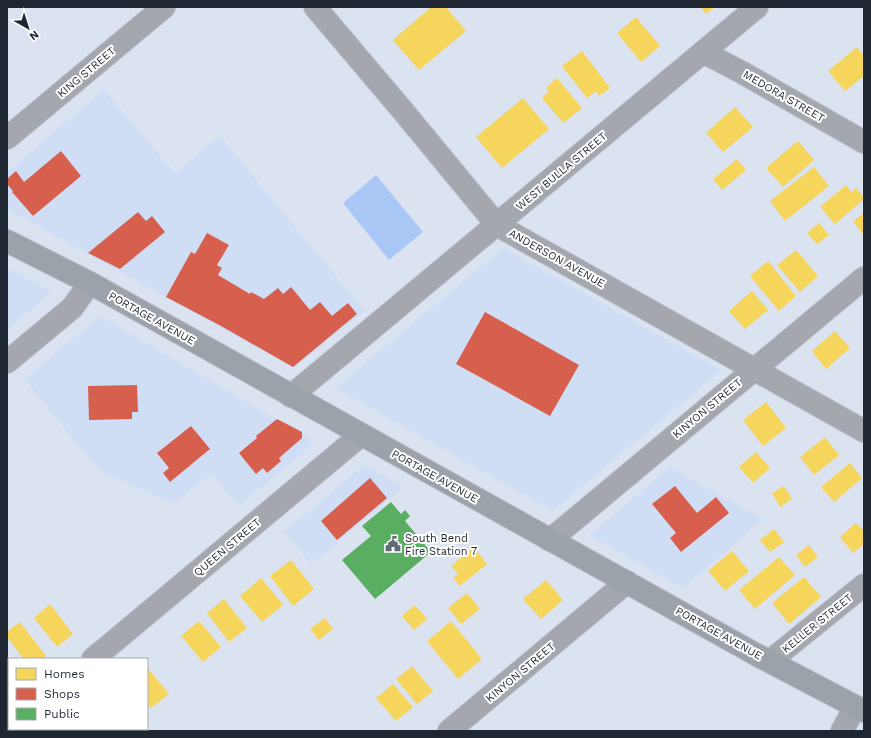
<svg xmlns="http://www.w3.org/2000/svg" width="871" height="738" font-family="'Work Sans',sans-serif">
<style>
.built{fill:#cfdef5}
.green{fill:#aac8f6}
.homes{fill:#f6d55c}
.shops{fill:#d6604d}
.public{fill:#5aae61}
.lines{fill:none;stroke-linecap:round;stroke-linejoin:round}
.minor-casing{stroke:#b7bec9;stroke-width:24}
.major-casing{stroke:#b7bec9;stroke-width:24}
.minor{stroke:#a4a8ae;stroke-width:22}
.major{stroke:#9ba2aa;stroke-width:22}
.labels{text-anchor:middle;stroke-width:4;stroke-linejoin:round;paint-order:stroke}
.street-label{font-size:11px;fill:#1f2732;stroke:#fff}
.poi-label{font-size:11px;fill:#1f2732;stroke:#fff;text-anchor:start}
</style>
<rect width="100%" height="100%" fill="#dbe3f1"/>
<g class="built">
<path d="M104,90L175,173L220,136L365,311L294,368L7,209V172Z"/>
<path d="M503,248L721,370L553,511L335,388Z"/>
<path d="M7,268L49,290L50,294L7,330Z"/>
<path d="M100,316L312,440L310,447L239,506L212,474L173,504L99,470L24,379Z"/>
<path d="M364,465L404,487L311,564L284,532Z"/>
<path d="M670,467L763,519L683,588L589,535Z"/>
</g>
<path class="green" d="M376,175L423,232L389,260L343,203Z"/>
<g class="homes">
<path d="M431,7H446L466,31L419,70L393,40Z"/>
<path d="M700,7H715L706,14Z"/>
<path d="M636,17L660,46L641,62L617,33Z"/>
<path d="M857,47L864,56V76L845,91L828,71Z"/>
<path d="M582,51L610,88L599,96L596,91L587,98L562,66Z"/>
<path d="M557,78L582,108L563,123L542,98L549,91L546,88Z"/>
<path d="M523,98L549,129L502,168L476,137Z"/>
<path d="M735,107L753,127L723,152L706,133Z"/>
<path d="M798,141L814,160L783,187L766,168Z"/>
<path d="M737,159L746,170L722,190L713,179Z"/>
<path d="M814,167L829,186L785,221L770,201Z"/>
<path d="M846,185L851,192L856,188L864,197V199L835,224L820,207Z"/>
<path d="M864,213V236L853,221Z"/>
<path d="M819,223L829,235L817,244L807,233Z"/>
<path d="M796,250L818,276L800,292L777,265Z"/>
<path d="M768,261L796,296L779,311L750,276Z"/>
<path d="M752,291L768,310L745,329L729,311Z"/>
<path d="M835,331L850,348L826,369L812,351Z"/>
<path d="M766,402L786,428L763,446L743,420Z"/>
<path d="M825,437L839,455L814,475L800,457Z"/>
<path d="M756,452L770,468L753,483L739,467Z"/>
<path d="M850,463L862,478L834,502L821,487Z"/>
<path d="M784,486L792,499L780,507L772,493Z"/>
<path d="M856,523L864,531V544L853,553L840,537Z"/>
<path d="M774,529L784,542L770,552L760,540Z"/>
<path d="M809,545L818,557L805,567L796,555Z"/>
<path d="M474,547L487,564L460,586L453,578L458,574L451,566Z"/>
<path d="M732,551L749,571L725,591L708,571Z"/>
<path d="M779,557L795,575L755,609L739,590Z"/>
<path d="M291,560L314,589L293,606L270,576Z"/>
<path d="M804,577L821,597L789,624L772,603Z"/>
<path d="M261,578L283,605L262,622L240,596Z"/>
<path d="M546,580L563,600L541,619L523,599Z"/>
<path d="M467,593L480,609L461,624L448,608Z"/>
<path d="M224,599L247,628L229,642L207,613Z"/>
<path d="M50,604L73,634L57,647L34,618Z"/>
<path d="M415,605L427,619L414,630L402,616Z"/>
<path d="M325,618L333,629L319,640L310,629Z"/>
<path d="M199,621L221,647L203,662L181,636Z"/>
<path d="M451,621L482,659L458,679L427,641Z"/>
<path d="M20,622L46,656L43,659H24L7,637V632Z"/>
<path d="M412,666L433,691L417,704L396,679Z"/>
<path d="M147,667L169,694L151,708L147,703Z"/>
<path d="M393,684L413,707L396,721L376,698Z"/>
<path d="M82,729H108L110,731H84Z"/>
</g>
<g class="shops">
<path d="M61,151L81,176L33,216L12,192L13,191L7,184V179L16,171L24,182Z"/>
<path d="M138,212L146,221L152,216L165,232L120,269L88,253Z"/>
<path d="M207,233L229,245L217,265L222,268L218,275L250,294L251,292L264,299L278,288L283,294L291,287L310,310L320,302L332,316L348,303L357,314L293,367L221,326L166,297L191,252L195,254Z"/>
<path d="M485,312L579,365L550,416L456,364Z"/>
<path d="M137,385L138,412H132V419L89,420L88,386Z"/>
<path d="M277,419L302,432V438L279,458L281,461L267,473L263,468L256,474L239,453L257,438L256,436Z"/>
<path d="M191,426L210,449L170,482L163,473L169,468L157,453Z"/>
<path d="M370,478L387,498L337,540L321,521Z"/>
<path d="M675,486L697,513L716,497L729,513L681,552L670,538L676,533L652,504Z"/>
</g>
<path class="public" d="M391,502L401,514L405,510L410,516L405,521L431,552L375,599L342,560L371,536L362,526Z"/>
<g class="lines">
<defs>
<g id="minor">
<path d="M315,7L403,111L497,225L864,431"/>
<path d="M703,52L743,73L864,142"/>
<path d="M7,138L164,7"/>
<path d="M7,362L72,308L90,283"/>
<path d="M291,396L757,7"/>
<path d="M550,540L864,278"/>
<path d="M93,659L361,435"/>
<path d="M770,661L864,585"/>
<path d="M7,730L9,729"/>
<path d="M449,731L627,582"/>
<path d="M842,731L855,707"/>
</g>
<path id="major" d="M7,241L90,283L757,655L864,711"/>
</defs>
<use href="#minor" class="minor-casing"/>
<use href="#major" class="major-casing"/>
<use href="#minor" class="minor"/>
<use href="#major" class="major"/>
</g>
<defs>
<symbol id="civic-bare" viewBox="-9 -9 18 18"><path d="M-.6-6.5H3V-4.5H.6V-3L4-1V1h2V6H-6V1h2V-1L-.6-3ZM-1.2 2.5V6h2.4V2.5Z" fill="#616975" stroke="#fff" stroke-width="2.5" paint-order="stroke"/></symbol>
</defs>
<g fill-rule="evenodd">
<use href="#civic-bare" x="382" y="533" width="22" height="22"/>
</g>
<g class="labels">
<g class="street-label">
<text transform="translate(86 72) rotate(-40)" y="4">KING STREET</text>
<text transform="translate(784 96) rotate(30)" y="4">MEDORA STREET</text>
<text transform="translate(561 171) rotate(-40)" y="4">WEST BULLA STREET</text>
<text transform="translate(557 258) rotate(29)" y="4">ANDERSON AVENUE</text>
<text transform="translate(152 318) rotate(29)" y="4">PORTAGE AVENUE</text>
<text transform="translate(707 408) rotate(-40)" y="4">KINYON STREET</text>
<text transform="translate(435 476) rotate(29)" y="4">PORTAGE AVENUE</text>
<text transform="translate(227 547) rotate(-40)" y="4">QUEEN STREET</text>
<text transform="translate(817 623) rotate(-39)" y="4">KELLER STREET</text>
<text transform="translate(719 633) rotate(29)" y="4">PORTAGE AVENUE</text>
<text transform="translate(520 672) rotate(-40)" y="4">KINYON STREET</text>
</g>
<g class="poi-label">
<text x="405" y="542">South Bend<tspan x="405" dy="13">Fire Station 7</tspan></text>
</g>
</g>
<rect width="871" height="738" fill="none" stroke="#1f2732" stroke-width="16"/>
<rect x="8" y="658" width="140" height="72" fill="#ffffff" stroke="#a5a9ad"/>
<rect x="16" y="668" width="20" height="12" fill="#f6d55c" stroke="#a5a9ad"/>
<text x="44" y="678" font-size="12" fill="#1f2732">Homes</text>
<rect x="16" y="688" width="20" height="12" fill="#d6604d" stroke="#a5a9ad"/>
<text x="44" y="698" font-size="12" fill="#1f2732">Shops</text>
<rect x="16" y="708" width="20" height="12" fill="#5aae61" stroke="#a5a9ad"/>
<text x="44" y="718" font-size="12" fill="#1f2732">Public</text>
<g transform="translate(28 28) rotate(141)" stroke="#ffffff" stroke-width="3" paint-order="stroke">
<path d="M0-3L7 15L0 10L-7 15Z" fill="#1f2732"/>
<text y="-6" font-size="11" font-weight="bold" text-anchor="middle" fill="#1f2732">N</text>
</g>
</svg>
